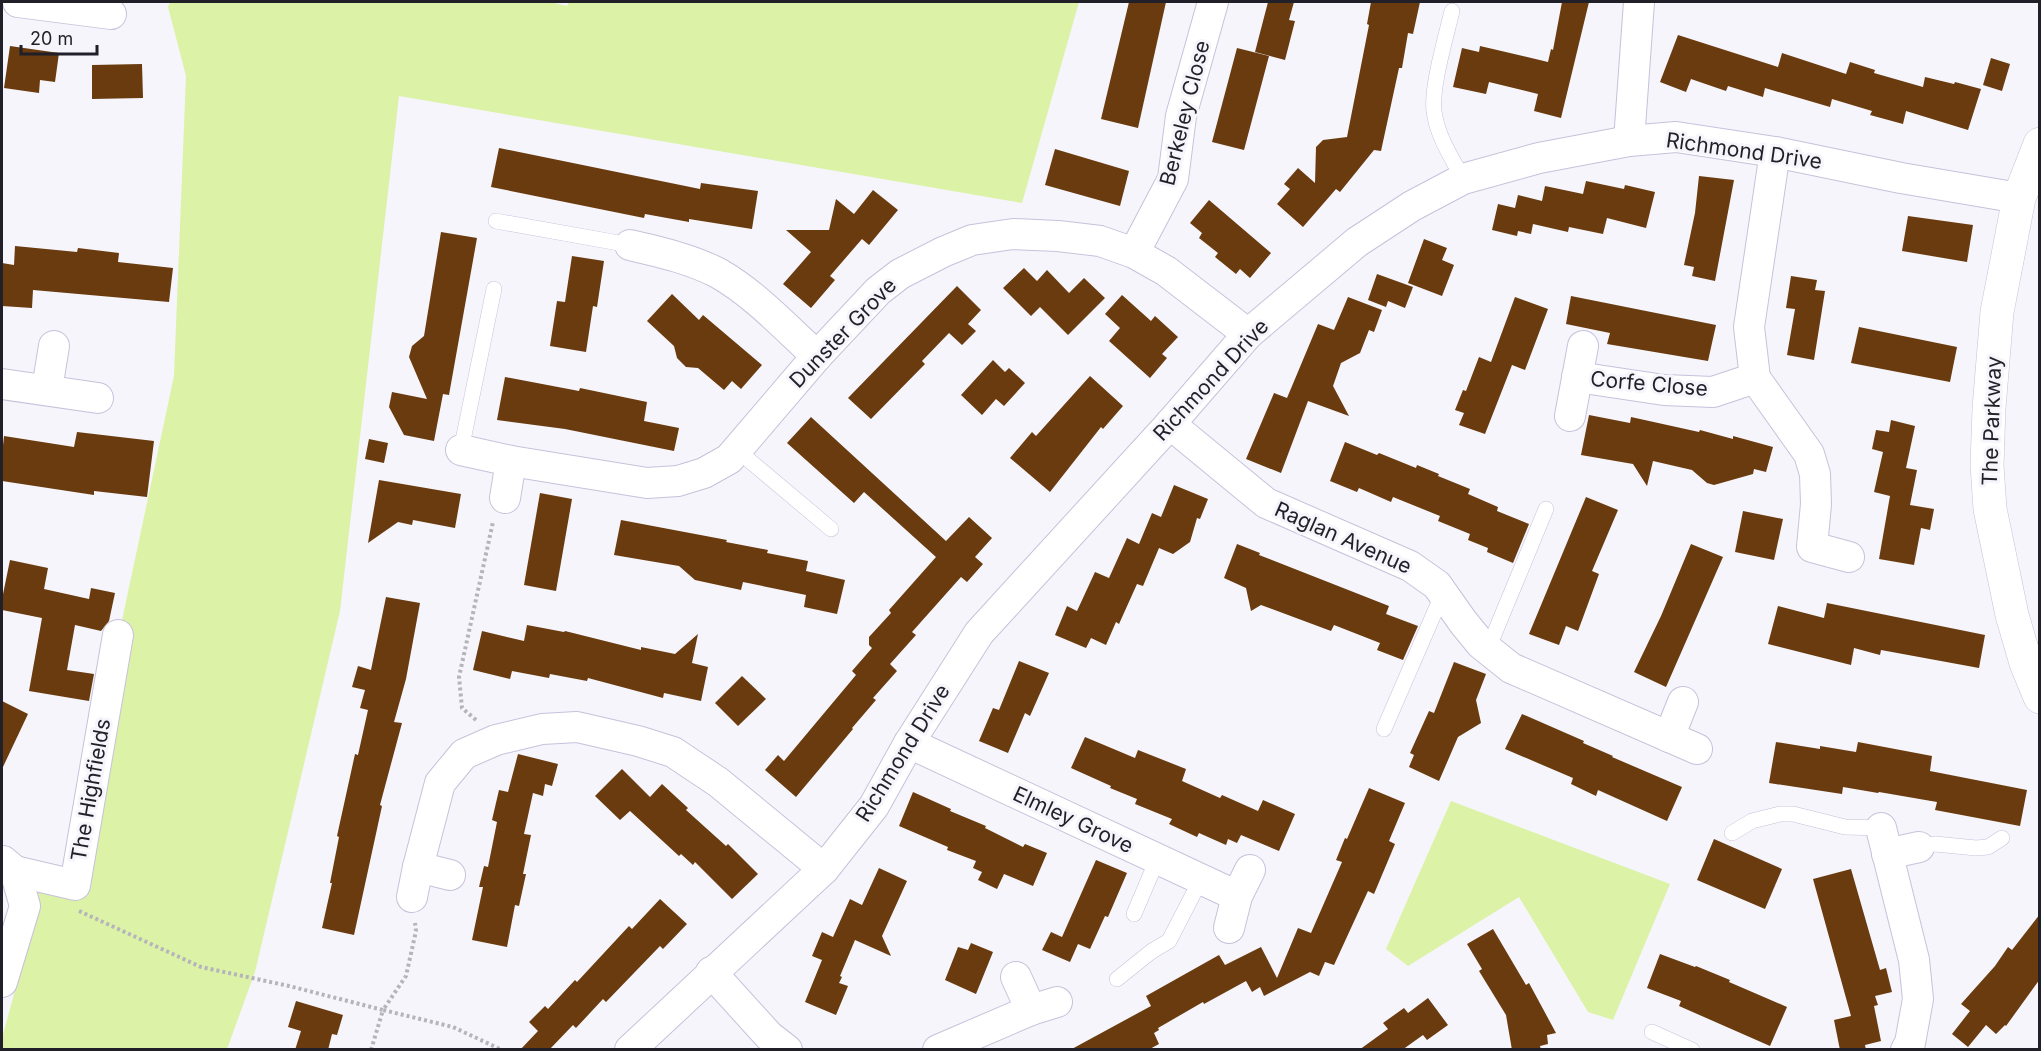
<svg xmlns="http://www.w3.org/2000/svg" width="2041" height="1051" font-family="Inter,sans-serif">
<style>
.green{fill:#dbf2a7}
.building{fill:#693b0e}
.lines{fill:none;stroke-linecap:round;stroke-linejoin:round}
.service-casing{stroke:#c6c2db;stroke-width:16}
.minor-casing{stroke:#c6c2db;stroke-width:32}
.tertiary-casing{stroke:#c6c2db;stroke-width:34}
.path{stroke:#b5b4bb;stroke-width:4;stroke-dasharray:3 3;stroke-linecap:butt}
.service{stroke:#fff;stroke-width:15}
.minor{stroke:#fff;stroke-width:30}
.tertiary{stroke:#fff;stroke-width:33}
.labels{text-anchor:middle;stroke-width:6;stroke-linejoin:round;paint-order:stroke}
.street-label{font-size:21px;fill:#211f28;stroke:#f6f5fb}
</style>
<rect width="100%" height="100%" fill="#f6f5fb"/>
<g class="green">
<path d="M170,2H550L567,6L569,2H1079L1022,203L399,96L340,611L255,972L227,1049L2,1050V1038L37,910L36,871L68,874L174,376L186,76L168,7Z"/>
<path d="M1451,801L1670,884L1613,1020L1588,1012L1519,897L1408,966L1386,949Z"/>
</g>
<g class="building">
<path d="M1129,2H1166L1138,128L1101,119Z"/>
<path d="M1268,2H1294L1289,20L1295,21L1285,60L1255,52Z"/>
<path d="M1371,2H1420L1413,34L1408,33L1402,68H1399L1381,151L1374,150L1340,192L1336,189L1303,227L1277,204L1290,189L1284,184L1298,168L1315,183L1316,147L1323,140L1347,137L1369,25L1367,24Z"/>
<path d="M1562,2H1589L1561,118L1534,111L1538,94L1489,82L1486,94L1453,87L1462,48L1479,52L1480,46L1548,62L1551,49L1553,50Z"/>
<path d="M1678,35L1778,67L1782,53L1846,74L1850,62L1875,70L1874,73L1923,87L1925,77L1954,84L1955,82L1981,89L1968,130L1906,111L1903,124L1870,115L1872,111L1832,99L1830,107L1765,88L1763,97L1728,86L1726,91L1691,79L1686,92L1660,82Z"/>
<path d="M10,46L59,53L55,82L40,80L39,93L4,88Z"/>
<path d="M1237,48L1269,56L1244,150L1212,142Z"/>
<path d="M1991,58L2010,64L2002,91L1983,85Z"/>
<path d="M142,64L143,98L92,99V65Z"/>
<path d="M499,148L700,189L701,183L758,191L752,229L689,219V222L645,214L644,218L491,187Z"/>
<path d="M1055,149L1129,171L1120,206L1045,185Z"/>
<path d="M1699,176L1734,180L1715,281L1692,276L1694,267L1684,265L1695,213Z"/>
<path d="M1586,181L1624,189L1625,185L1655,192L1646,228L1607,218L1603,234L1569,227L1568,232L1533,224L1531,234L1518,231L1517,236L1492,230L1498,204L1515,208L1518,195L1542,201L1545,186L1583,194Z"/>
<path d="M873,190L898,210L869,245L862,239L830,276L835,280L811,308L783,284L811,252L786,230H829L836,199L854,214Z"/>
<path d="M1209,200L1271,253L1250,278L1240,269L1236,274L1215,257L1218,253L1199,238L1202,233L1190,223Z"/>
<path d="M1908,216L1973,225L1967,262L1902,251Z"/>
<path d="M441,232L477,238L449,395L443,394L434,441L404,435L389,407L392,392L427,399L409,357L412,346L424,336Z"/>
<path d="M1424,239L1447,248L1442,260L1454,265L1442,296L1408,283Z"/>
<path d="M15,246L77,252L78,248L119,253L118,262L173,268L169,302L33,290L32,308L2,306V263L14,265Z"/>
<path d="M572,256L604,261L597,307L593,306L586,352L550,346L557,301L565,302Z"/>
<path d="M1024,268L1037,281L1047,270L1069,293L1084,278L1105,298L1068,335L1040,307L1031,316L1003,288Z"/>
<path d="M1377,274L1413,287L1405,308L1388,301L1386,307L1368,300Z"/>
<path d="M1791,276L1817,280L1815,290L1825,291L1814,360L1787,355L1795,309L1786,308Z"/>
<path d="M957,286L981,310L968,324L976,331L962,345L949,333L922,361L925,364L871,419L848,398Z"/>
<path d="M672,294L699,320L703,315L762,365L741,389L732,381L724,390L698,368L686,367L677,358L674,346L647,321Z"/>
<path d="M1122,295L1151,321L1155,316L1178,337L1162,354L1167,358L1150,378L1109,341L1120,328L1105,314Z"/>
<path d="M1571,296L1716,325L1708,361L1607,344L1610,333L1566,324Z"/>
<path d="M1348,297L1382,310L1374,332L1369,330L1360,353L1341,363L1333,386L1349,416L1308,401L1281,473L1246,459L1274,393L1287,398L1318,324L1334,330Z"/>
<path d="M1515,297L1548,309L1525,370L1512,365L1485,434L1459,425L1464,413L1455,410L1463,390L1466,391L1479,357L1491,362Z"/>
<path d="M1859,327L1957,347L1950,382L1851,363Z"/>
<path d="M993,360L1005,372L1009,368L1025,383L1004,406L996,399L982,415L961,395Z"/>
<path d="M1090,376L1123,406L1103,429L1101,427L1050,492L1010,458L1032,432L1036,436Z"/>
<path d="M505,377L579,391L580,388L647,402L644,421L679,428L674,451L565,429L497,420Z"/>
<path d="M1589,415L1630,423L1631,417L1699,432L1700,430L1733,439V436L1773,447L1766,472L1754,469L1753,474L1714,485L1707,483L1692,470L1653,461L1647,486L1633,464L1581,455Z"/>
<path d="M811,417L946,541L969,517L992,538L975,557L983,564L967,582L961,577L912,632L916,635L890,664L897,671L873,698L876,700L852,728L853,729L796,797L765,770L778,755L784,761L856,675L852,671L872,648L869,645V637L891,613L889,610L936,557L864,492L854,503L787,443Z"/>
<path d="M1891,420L1915,426L1906,468L1917,470L1910,505L1934,509L1930,530L1921,528L1914,565L1879,559L1890,496L1874,492L1883,452L1872,449L1876,430L1889,432Z"/>
<path d="M77,432L154,441L147,497L94,491V495L2,481V455L4,436L74,447Z"/>
<path d="M369,439L388,443L384,463L365,459Z"/>
<path d="M1345,442L1377,455L1379,453L1416,468L1417,465L1439,474L1438,476L1470,489L1468,494L1498,507L1497,511L1529,524L1513,563L1487,552L1488,548L1468,540L1470,534L1438,521L1440,516L1393,497L1391,502L1359,488L1357,492L1330,481Z"/>
<path d="M379,480L461,494L455,528L413,520L412,525L398,522L368,543Z"/>
<path d="M1174,485L1208,499L1200,519L1197,518L1190,542L1173,554L1159,548L1143,586L1137,584L1119,624L1116,622L1106,645L1091,638L1086,648L1055,635L1067,606L1077,611L1095,572L1109,578L1127,538L1139,544L1152,513L1161,517Z"/>
<path d="M540,493L572,499L556,591L524,585Z"/>
<path d="M1586,497L1618,510L1592,571L1599,574L1578,631L1566,626L1559,645L1529,634Z"/>
<path d="M1743,511L1783,519L1774,560L1735,552Z"/>
<path d="M621,520L727,540L726,542L768,550L767,553L808,561L806,571L845,580L837,614L804,607L806,595L743,582L741,590L695,580L679,566L614,555Z"/>
<path d="M1237,544L1260,553L1259,555L1389,606L1386,614L1418,626L1403,660L1377,650L1380,643L1334,625L1331,631L1261,605L1251,611L1246,588L1224,578Z"/>
<path d="M1691,544L1723,557L1666,687L1634,672L1661,616Z"/>
<path d="M10,560L48,568L44,589L89,599L91,588L115,593L109,621L101,631L75,625L67,670L94,674L89,701L29,691L42,618L2,610V599Z"/>
<path d="M386,597L420,603L406,679L394,722L402,723L380,805L382,806L354,935L322,928L332,883H330L339,837L337,836L355,754L358,755L368,710L360,708L365,690L352,687L358,666L371,670Z"/>
<path d="M1827,603L1985,635L1979,668L1881,650L1880,655L1854,648L1851,665L1768,644L1778,606L1824,618Z"/>
<path d="M527,625L564,632L565,631L641,650V647L675,654L698,634L692,663L708,667L701,701L664,693L663,698L588,678L587,681L550,674L549,678L512,671L510,679L473,670L482,631L524,641Z"/>
<path d="M1019,661L1049,673L1030,716L1025,713L1008,753L979,741L993,708L999,710Z"/>
<path d="M1454,662L1486,674L1476,700L1481,723L1458,737L1439,781L1409,767L1414,755L1410,753L1429,711L1434,713Z"/>
<path d="M742,676L766,699L738,726L715,703Z"/>
<path d="M2,701L28,714L2,769Z"/>
<path d="M1522,714L1584,741L1583,743L1613,756L1612,757L1682,787L1667,821L1598,790L1596,796L1571,784L1573,778L1505,749Z"/>
<path d="M1085,737L1135,758L1138,750L1186,769L1182,781L1220,798L1222,795L1258,811L1263,800L1295,814L1279,851L1241,835L1237,843L1228,839L1226,845L1199,833L1197,837L1169,824L1172,819L1135,804L1137,799L1110,788L1111,786L1071,768Z"/>
<path d="M1776,742L1820,749V746L1856,752L1858,742L1932,756L1930,771L2027,790L2020,826L1935,810L1937,802L1879,792L1878,793L1843,787L1842,794L1769,783Z"/>
<path d="M518,754L558,764L552,786L545,784L543,796L533,793L524,834L531,835L523,874H526L519,906L515,905L507,947L472,940L483,887H479L484,866L488,867L497,822L492,820L499,790L508,792Z"/>
<path d="M622,769L650,797L662,784L688,808L686,810L726,846L728,844L758,874L732,899L695,862L693,865L681,854L679,856L630,811L620,820L595,796Z"/>
<path d="M1369,788L1405,803L1389,841L1395,844L1374,894L1368,891L1334,965L1325,962L1319,976L1310,972L1264,996L1260,987L1252,992L1246,981L1204,1004L1203,1002L1158,1028L1159,1030L1154,1033L1159,1044L1148,1050H1070L1151,1006L1146,996L1219,955L1225,965L1261,947L1277,978L1298,928L1311,933L1342,862L1336,860L1345,838L1347,839Z"/>
<path d="M913,792L951,809L950,811L986,826L985,828L1023,847L1025,844L1047,853L1033,886L1004,874L997,889L978,880L982,872L973,868L976,861L947,850L948,847L899,826Z"/>
<path d="M1714,839L1782,869L1765,909L1697,880Z"/>
<path d="M1096,860L1127,873L1108,917L1105,916L1090,949L1078,944L1070,962L1042,950L1051,932L1062,937Z"/>
<path d="M879,868L907,881L882,936L891,956L855,940L840,976L842,977L839,983L848,986L836,1015L805,1002L822,960L812,956L822,932L833,937L850,899L862,905Z"/>
<path d="M1851,869L1880,970L1886,968L1892,992L1875,996L1878,1005L1874,1006L1881,1041L1865,1045L1866,1050H1840L1834,1020L1851,1016L1813,879Z"/>
<path d="M660,899L687,924L663,949L660,946L606,1002L603,999L576,1028L573,1025L549,1050H520L538,1031L529,1022L545,1006L548,1009L575,980L577,982L629,926L632,929Z"/>
<path d="M2040,914V979L2006,1026L2005,1025L1996,1034L1986,1025L1968,1047L1952,1034L1970,1011L1961,1004L1995,966L2008,947L2012,950Z"/>
<path d="M1493,929L1526,985L1529,983L1556,1033L1547,1035L1548,1044L1540,1046L1541,1050H1512L1506,1015L1479,971L1482,969L1467,944Z"/>
<path d="M971,943L993,952L976,994L945,980L958,947L968,950Z"/>
<path d="M1660,954L1695,967L1696,966L1730,980L1729,982L1787,1007L1770,1046L1679,1006L1681,1001L1647,988Z"/>
<path d="M1428,998L1448,1025L1427,1040L1423,1035L1402,1050H1359L1388,1029L1383,1023L1404,1008L1408,1013Z"/>
<path d="M296,1001L343,1015L337,1035L332,1034L328,1050H295L301,1031L288,1027Z"/>
</g>
<g class="lines">
<defs>
<g id="service">
<path d="M1452,11C1446,37 1431,87 1434,111C1437,136 1452,158 1463,179"/>
<path d="M496,221L630,245"/>
<path d="M461,450L494,289"/>
<path d="M737,450L831,529"/>
<path d="M1488,649L1546,509"/>
<path d="M1384,729L1443,593"/>
<path d="M1732,833L1752,821L1780,814H1793L1845,827L1881,828"/>
<path d="M1919,847L1935,844L1976,848L1988,847L2002,838"/>
<path d="M1134,914L1157,860"/>
<path d="M1117,979L1152,951L1169,941L1201,879"/>
<path d="M1652,1032L1692,1050"/>
</g>
<g id="minor">
<path d="M18,2L111,14"/>
<path d="M1629,141L1639,2"/>
<path d="M1775,152L1749,327L1755,378L1809,454L1815,474L1816,504L1812,547L1849,557"/>
<path d="M630,245C660,252 691,259 718,273C755,294 786,328 817,356"/>
<path d="M1134,253L1173,179L1181,116L1213,2"/>
<path d="M1577,377L1664,390L1713,392L1755,378"/>
<path d="M2,384L98,398"/>
<path d="M47,389L54,346"/>
<path d="M1570,416L1583,346"/>
<path d="M1170,424L1266,503L1410,566L1437,585L1463,622L1481,644L1511,668L1697,749"/>
<path d="M461,450L511,461L647,483L678,481L704,473L729,459L817,356L878,291L900,274L943,252L972,240L1013,234L1058,236L1100,241L1134,253L1166,271L1248,334"/>
<path d="M505,498L511,461"/>
<path d="M1669,737L1683,702"/>
<path d="M909,743L1237,896"/>
<path d="M1881,828L1914,960L1918,999L1910,1043L1906,1050"/>
<path d="M1887,854L1919,847"/>
<path d="M418,867L450,875"/>
<path d="M15,871L75,885L118,635"/>
<path d="M412,897L418,867L440,783L464,754L496,740L542,729L577,727L638,741L673,752L718,782L824,869"/>
<path d="M1229,928L1237,896L1250,870"/>
<path d="M711,972L769,1036L787,1050"/>
<path d="M1016,977L1031,1010"/>
<path d="M2,982L25,906L15,871L3,861"/>
<path d="M630,1050L824,869L874,806L909,743L979,633L1170,424L1248,334L1357,242L1412,206L1463,179L1539,158L1629,141L1676,137L1775,152L1901,178L2019,198"/>
<path d="M938,1050L1031,1010L1057,1002"/>
</g>
<path id="tertiary" d="M2040,144L2019,198L1997,312L1989,408L1987,465L1990,509L2012,615L2026,663L2040,697"/>
</defs>
<use href="#service" class="service-casing"/>
<use href="#minor" class="minor-casing"/>
<use href="#tertiary" class="tertiary-casing"/>
<g class="path">
<path d="M476,720L462,708L459,677L493,522"/>
<path d="M79,911L201,967L289,986L383,1010L406,976L416,931L415,923"/>
<path d="M371,1050L383,1010L453,1027L502,1050"/>
</g>
<use href="#service" class="service"/>
<use href="#minor" class="minor"/>
<use href="#tertiary" class="tertiary"/>
</g>
<g class="labels">
<g class="street-label">
<text transform="translate(1185 113) rotate(-76)" y="7">Berkeley Close</text>
<text transform="translate(1744 151) rotate(8)" y="7">Richmond Drive</text>
<text transform="translate(843 333) rotate(-46)" y="7">Dunster Grove</text>
<text transform="translate(1211 380) rotate(-47)" y="7">Richmond Drive</text>
<text transform="translate(1649 384) rotate(5)" y="7">Corfe Close</text>
<text transform="translate(1992 421) rotate(-88)" y="7">The Parkway</text>
<text transform="translate(1343 538) rotate(24)" y="7">Raglan Avenue</text>
<text transform="translate(903 753) rotate(-58)" y="7">Richmond Drive</text>
<text transform="translate(91 790) rotate(-80)" y="7">The Highfields</text>
<text transform="translate(1073 820) rotate(25)" y="7">Elmley Grove</text>
</g>
</g>
<rect width="2041" height="1051" fill="none" stroke="#211f28" stroke-width="6"/>
<path d="M21 45v9h76v-9" fill="none" stroke="#211f28" stroke-width="3"/>
<text x="30" y="45" font-size="18" fill="#211f28" stroke="#f6f5fb" stroke-width="4.5" paint-order="stroke">20 m</text>
</svg>
